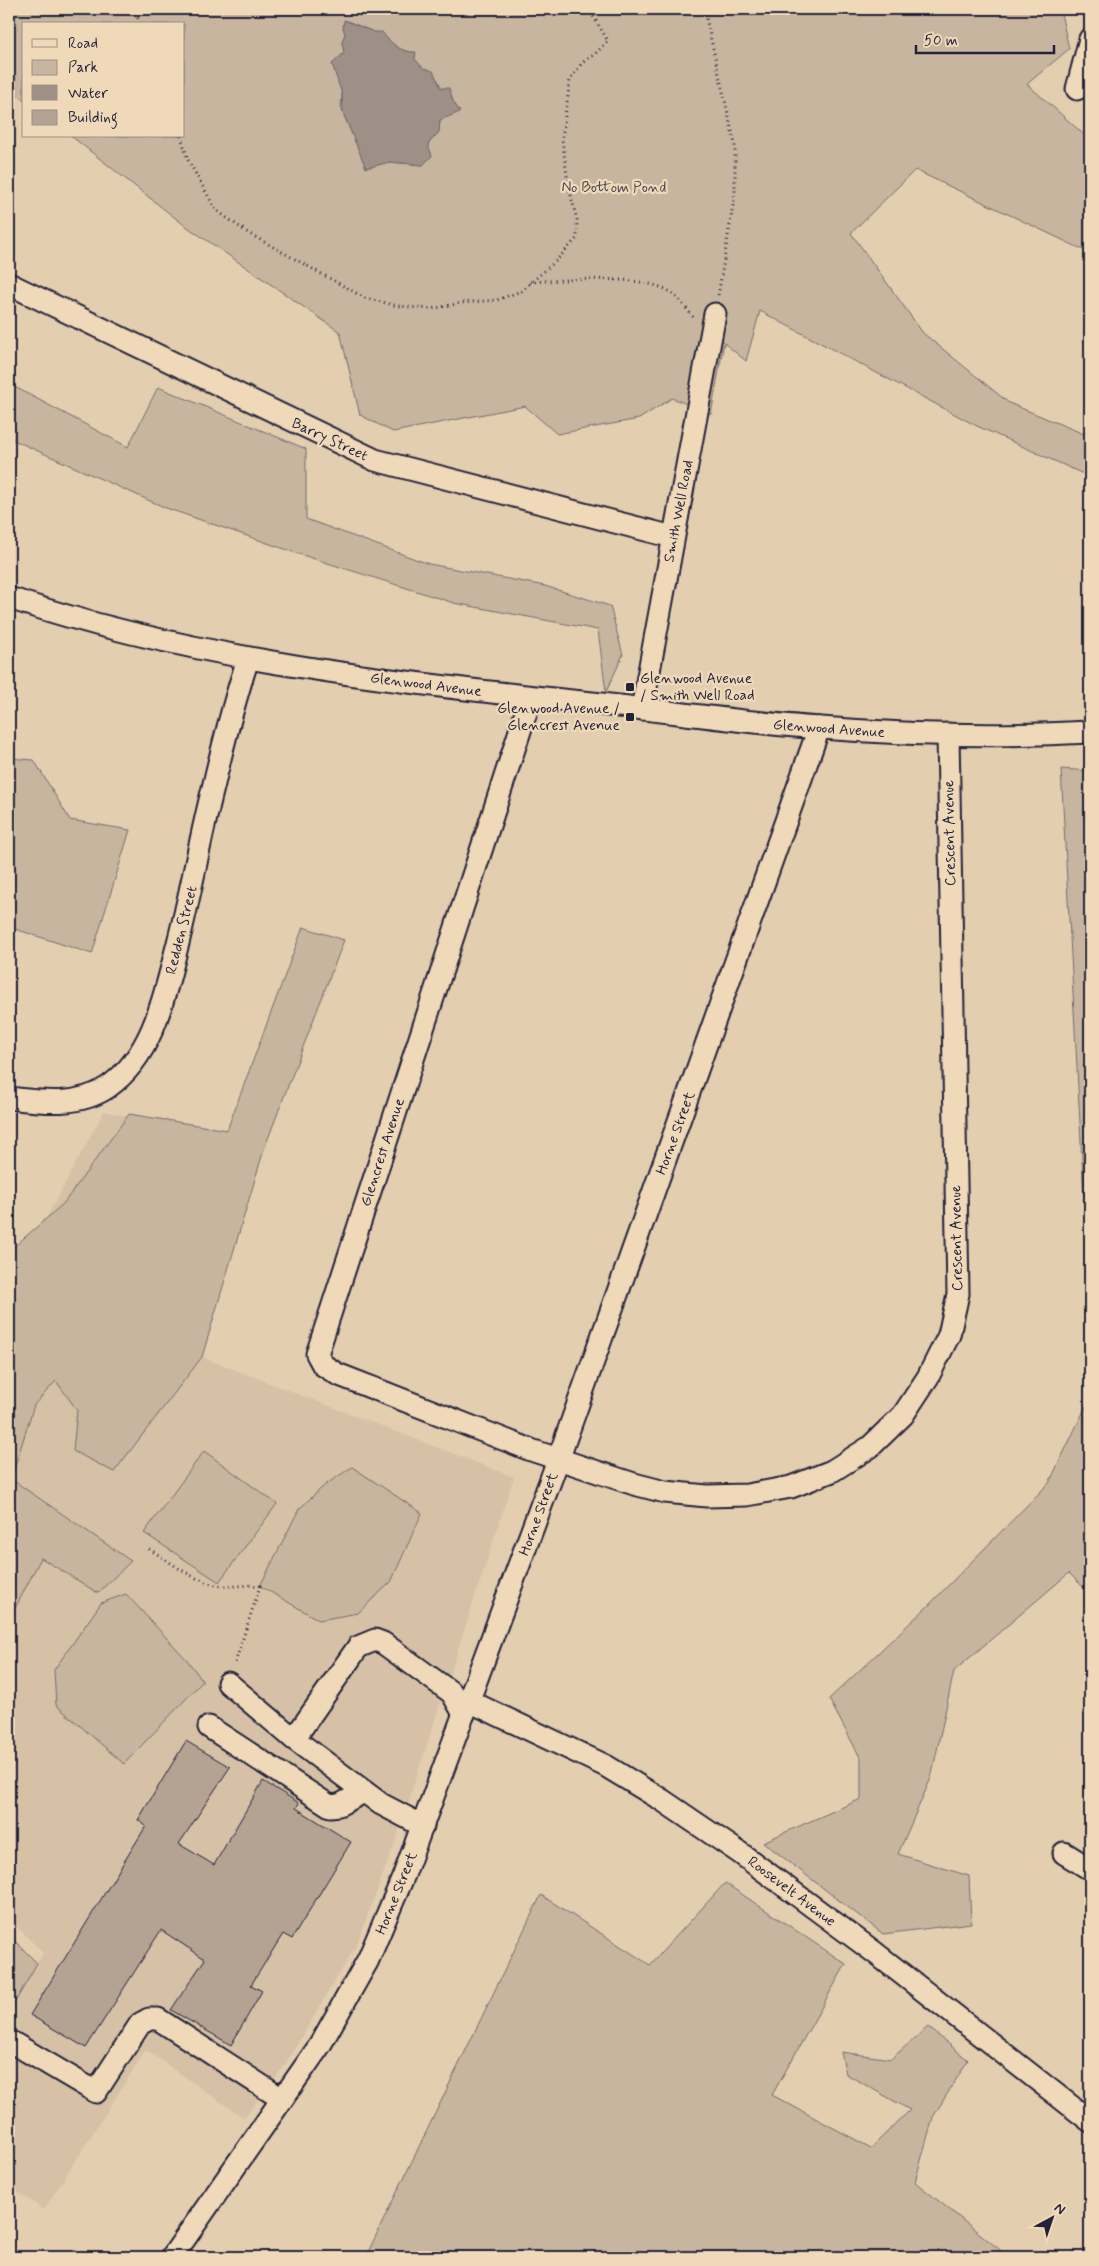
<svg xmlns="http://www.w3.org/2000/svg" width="1099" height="2266" font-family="Mynerve,sans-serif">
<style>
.built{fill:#d6c1a7}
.green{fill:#c7b59f;stroke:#746c6d;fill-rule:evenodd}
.water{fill:#9e9086;stroke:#6c6468}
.building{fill:#b4a393;stroke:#22223b}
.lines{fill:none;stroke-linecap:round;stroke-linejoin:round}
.minor-casing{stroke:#22223b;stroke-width:25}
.path{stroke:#22223b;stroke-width:3;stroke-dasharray:1 4;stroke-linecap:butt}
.minor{stroke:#f0d9b8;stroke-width:21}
.poi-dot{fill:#22223b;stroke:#f0d9b8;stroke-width:2}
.labels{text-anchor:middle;stroke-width:4.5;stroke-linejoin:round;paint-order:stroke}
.park-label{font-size:15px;fill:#4b4754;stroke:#f0d9b8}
.street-label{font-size:15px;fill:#22223b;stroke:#f0d9b8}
.poi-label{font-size:15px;fill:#22223b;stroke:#f0d9b8;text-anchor:start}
</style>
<rect width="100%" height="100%" fill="#e4ceb0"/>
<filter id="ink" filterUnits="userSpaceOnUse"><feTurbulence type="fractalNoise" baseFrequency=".02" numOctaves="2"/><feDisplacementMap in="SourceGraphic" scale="10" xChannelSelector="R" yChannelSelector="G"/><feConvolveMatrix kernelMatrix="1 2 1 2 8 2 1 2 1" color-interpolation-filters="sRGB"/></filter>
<g filter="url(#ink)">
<path class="built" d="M104,1111L264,1149L202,1357L514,1477L395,1843L356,1946L284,2066L244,2118L146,2050L44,2210L9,2186V2007L43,1953L9,1919V1288Z"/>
<g class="green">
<path d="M9,9H1060L1069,49L1027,84L1090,140V253L915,170L851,233L923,333L1009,403L1084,434L1090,427V477L977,426L760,311L746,361L724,343L711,414L672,398L639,419L557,434L525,406L393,432L360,415L340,332L183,224L71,136H184V24H24V100L9,89ZM345,20L374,32L382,33L387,39L438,80L441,88L451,94L453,101L440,120L439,132L428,144L423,165L390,162L366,167L341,108L342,94L339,84L344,53L342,42L345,34Z"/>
<path d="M9,384L128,447L158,387L306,449V519L429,564L545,586L610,606L623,655L606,692L598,630L454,603L299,554L166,508L9,438Z"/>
<path d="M9,758L34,760L70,820L130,830L92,954L9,927Z"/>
<path d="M1061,769L1090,771V1310Z"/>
<path d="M303,927L344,940L264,1149L202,1357L114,1472L73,1451L77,1410L56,1381L34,1405L11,1479L131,1561L98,1593L41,1558L9,1620V1251L63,1204L129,1114L227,1130Z"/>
<path d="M1090,1398V1594L1069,1573L954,1671L931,1778L898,1854L969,1876L971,1923L883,1934L763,1842L861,1799V1759L829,1699L928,1606L1049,1483Z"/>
<path d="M204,1451L277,1504L219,1582L144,1533Z"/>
<path d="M352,1467L422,1513L391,1582L358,1613L319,1620L260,1586L299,1509L325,1485Z"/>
<path d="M126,1594L187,1660L203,1681L124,1764L56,1705L54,1670L101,1603Z"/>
<path d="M725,1883L846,1964L772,2095L871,2148L910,2110L846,2074L841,2052L891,2059L928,2027L968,2060L933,2117L915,2182L1009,2257H372L368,2252L541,1895L650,1965Z"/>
<path d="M9,1935L37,1963L9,2013Z"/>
</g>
<path class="water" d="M344,20L374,32H382C391,44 402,53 416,52L415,59L423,68L433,71L441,88H449L453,101L460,112L440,120L439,132L428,144L432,156L423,165L390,162L366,168L343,113L342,94L332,64L344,53L342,42L345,34L343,28Z"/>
<path class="building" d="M186,1741L230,1767L179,1844L214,1865L263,1781L299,1803L296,1808L351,1842L292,1939L283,1934L251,1985L262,1991L231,2045L171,2010L205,1959L161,1930L86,2048L30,2015L146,1826L138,1820Z"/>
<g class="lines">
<defs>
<g id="minor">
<path d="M1077,89L1090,39"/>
<path d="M9,284L375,460L673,537"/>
<path d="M9,598C198,661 395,682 592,703C668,711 744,723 821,728C910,735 1001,737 1090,732"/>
<path d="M531,697L317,1354L323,1365L337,1374L531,1450L634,1484L665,1492L707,1496L747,1495L791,1487L832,1471L870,1447L903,1415L928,1377L949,1335L958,1294L948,734"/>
<path d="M642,709L715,314"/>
<path d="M9,1098C42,1102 79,1107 108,1087C154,1055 165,993 178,943C191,892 200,839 213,788C223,745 234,701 248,659"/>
<path d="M228,1683L294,1739"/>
<path d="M469,1701L606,1766L662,1800L740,1853L874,1952L1090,2121"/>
<path d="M209,1727L330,1806L339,1805L364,1792"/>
<path d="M423,1826L381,1804L294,1739L358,1647L375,1640L383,1643L452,1693L464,1714"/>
<path d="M1064,1853L1090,1869"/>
<path d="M13,2043L96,2092L140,2024L149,2019H158L282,2099"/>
<path d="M172,2257L320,2045L368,1960L404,1875L558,1460L819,728"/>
</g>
</defs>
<use href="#minor" class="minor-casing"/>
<g class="path">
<path d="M133,9L141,24"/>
<path d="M704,9L735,144V194L718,296"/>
<path d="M181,136L188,160L216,210L248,233L365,298L398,306L431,309L461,303L497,300L521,291L556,261L577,238V220L568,183L562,139L570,80L582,63L595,54L608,41L589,9"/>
<path d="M530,282C565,280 644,273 672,293C680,300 688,311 695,319"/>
<path d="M149,1549C171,1562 199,1586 226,1586C238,1587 247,1584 260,1586L234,1666"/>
</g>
<use href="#minor" class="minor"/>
</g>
</g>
<g class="poi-dot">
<rect x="625" y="682" width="10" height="10" rx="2.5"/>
<rect x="625" y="712" width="10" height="10" rx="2.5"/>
</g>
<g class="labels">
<g class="park-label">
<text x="614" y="192">No Bottom Pond</text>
</g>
<g class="street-label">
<text transform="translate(330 439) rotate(25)" y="5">Barry Street</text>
<text transform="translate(678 511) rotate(-79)" y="5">Smith Well Road</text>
<text transform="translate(426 684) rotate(7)" y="5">Glenwood Avenue</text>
<text transform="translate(829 728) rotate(4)" y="5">Glenwood Avenue</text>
<text transform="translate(949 833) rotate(-91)" y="5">Crescent Avenue</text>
<text transform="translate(181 930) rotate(-76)" y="5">Redden Street</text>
<text transform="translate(675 1133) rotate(-70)" y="5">Horne Street</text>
<text transform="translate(382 1152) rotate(-72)" y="5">Glencrest Avenue</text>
<text transform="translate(956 1238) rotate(-91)" y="5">Crescent Avenue</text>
<text transform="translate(538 1514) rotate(-70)" y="5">Horne Street</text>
<text transform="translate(792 1891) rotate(37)" y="5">Roosevelt Avenue</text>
<text transform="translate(396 1893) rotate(-68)" y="5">Horne Street</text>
</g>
<g class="poi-label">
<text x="640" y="683">Glenwood Avenue<tspan x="640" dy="17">/ Smith Well Road</tspan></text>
<text x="620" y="713" text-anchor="end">Glenwood Avenue /<tspan x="620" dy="17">Glencrest Avenue</tspan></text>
</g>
</g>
<rect width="1099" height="2266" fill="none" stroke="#f0d9b8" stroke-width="30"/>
<rect x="15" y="15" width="1069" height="2236" fill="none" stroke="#22223b" stroke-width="2" filter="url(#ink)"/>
<rect x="22" y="22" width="162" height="115" fill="#f0d9b8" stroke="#9e9086"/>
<rect x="32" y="39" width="25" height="8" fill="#f0d9b8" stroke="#9e9086"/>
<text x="68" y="48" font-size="15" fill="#22223b">Road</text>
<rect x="32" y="60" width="25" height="15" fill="#c7b59f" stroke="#9e9086"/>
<text x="68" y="72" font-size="15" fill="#22223b">Park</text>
<rect x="32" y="85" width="25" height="15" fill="#9e9086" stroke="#9e9086"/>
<text x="68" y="98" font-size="15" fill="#22223b">Water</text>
<rect x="32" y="110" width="25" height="15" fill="#b4a393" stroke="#9e9086"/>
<text x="68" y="122" font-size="15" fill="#22223b">Building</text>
<g transform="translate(1052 2218) rotate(40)" stroke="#f0d9b8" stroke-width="4" paint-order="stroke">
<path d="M0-4L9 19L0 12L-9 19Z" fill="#22223b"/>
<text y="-8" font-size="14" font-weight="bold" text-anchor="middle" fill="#22223b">N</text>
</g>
<path d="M916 45v8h138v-8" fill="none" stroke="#22223b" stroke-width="2.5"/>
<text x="924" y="45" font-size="15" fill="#22223b" stroke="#f0d9b8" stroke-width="4" paint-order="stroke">50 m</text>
</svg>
